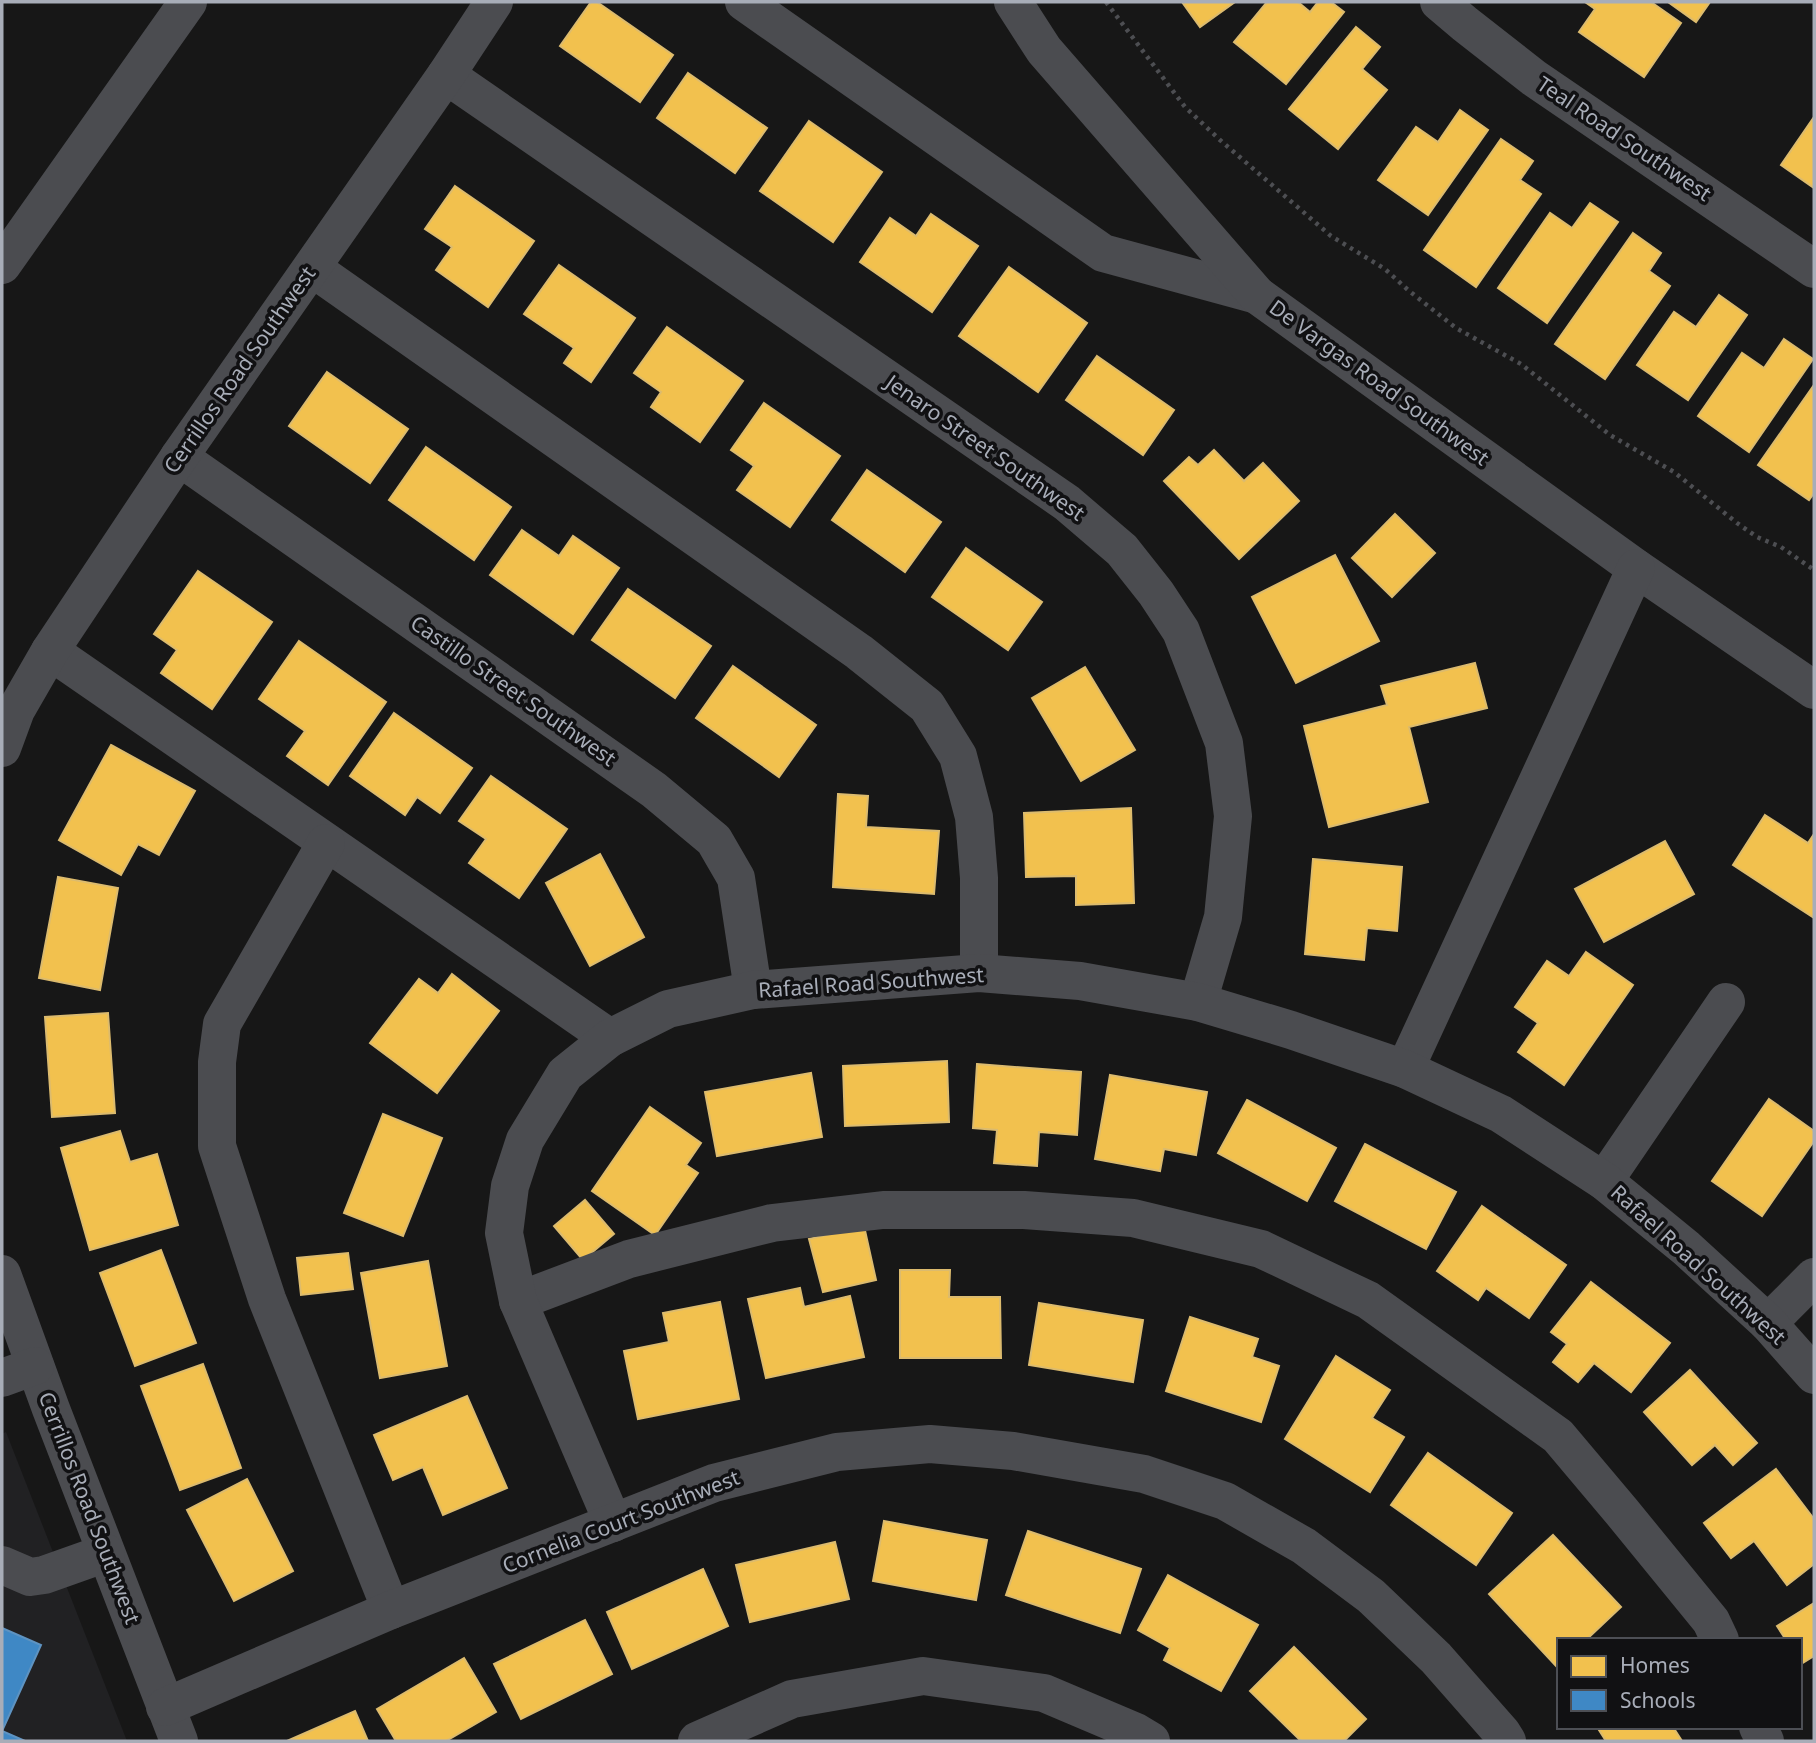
<svg xmlns="http://www.w3.org/2000/svg" width="1816" height="1743" font-family="'Noto Sans',sans-serif">
<style>
.built{fill:#212123}
.homes{fill:#f2c14e;stroke:#dcbb6e;stroke-width:2}
.schools{fill:#3f88c5;stroke:#5e93c1;stroke-width:2}
.lines{fill:none;stroke-linecap:round;stroke-linejoin:round}
.path{stroke:#4d4e52;stroke-width:4.5;stroke-dasharray:3.5 5;stroke-linecap:butt}
.minor{stroke:#4b4c50;stroke-width:38}
.labels{text-anchor:middle;stroke-width:7;stroke-linejoin:round;paint-order:stroke}
.street-label{font-size:21px;fill:#a8adb8;stroke:#111113}
</style>
<rect width="100%" height="100%" fill="#171717"/>
<path class="built" d="M6,1432L127,1741H2V1434Z"/>
<g class="homes">
<path d="M591,2H597L673,55L640,102L560,46Z"/>
<path d="M1182,2H1235L1200,27Z"/>
<path d="M1267,2H1298L1310,12L1318,2H1331L1344,12L1286,84L1234,42Z"/>
<path d="M1585,2H1651L1681,23L1644,77L1579,32L1595,9Z"/>
<path d="M1668,2H1710L1696,22Z"/>
<path d="M1356,27L1380,47L1362,69L1387,90L1338,149L1289,109Z"/>
<path d="M688,73L767,128L735,173L657,118Z"/>
<path d="M1460,110L1488,130L1428,215L1378,180L1416,127L1438,142Z"/>
<path d="M1814,117V188L1781,165Z"/>
<path d="M809,121L882,172L833,242L760,191Z"/>
<path d="M1501,139L1533,161L1520,180L1541,194L1476,287L1424,250Z"/>
<path d="M455,186L534,241L488,307L436,270L452,247L425,229Z"/>
<path d="M1590,203L1618,222L1547,323L1498,288L1550,213L1572,228Z"/>
<path d="M931,214L978,246L932,312L860,262L890,218L916,236Z"/>
<path d="M1633,233L1661,253L1649,271L1670,286L1605,379L1555,344Z"/>
<path d="M559,265L635,318L591,382L564,363L574,348L524,314Z"/>
<path d="M1009,267L1087,323L1038,392L959,336Z"/>
<path d="M1719,295L1747,315L1688,400L1637,365L1674,312L1696,327Z"/>
<path d="M667,327L743,381L700,442L651,407L661,392L634,373Z"/>
<path d="M1784,339L1813,359L1749,452L1698,416L1742,353L1764,368Z"/>
<path d="M1097,356L1174,410L1143,455L1066,400Z"/>
<path d="M327,372L408,429L370,483L289,426Z"/>
<path d="M1814,385V493L1809,500L1758,465Z"/>
<path d="M764,403L840,456L790,527L737,490L754,466L731,450Z"/>
<path d="M426,447L511,507L474,560L389,500Z"/>
<path d="M1214,450L1244,481L1263,463L1299,501L1239,559L1164,481L1189,457L1198,465Z"/>
<path d="M867,470L941,522L905,572L832,520Z"/>
<path d="M1395,514L1435,553L1392,597L1352,558Z"/>
<path d="M522,530L559,556L573,536L619,568L573,634L490,575Z"/>
<path d="M966,548L1042,602L1008,650L932,597Z"/>
<path d="M1335,555L1379,641L1296,683L1252,597Z"/>
<path d="M198,571L272,622L212,709L161,673L177,650L154,634Z"/>
<path d="M628,589L711,646L675,698L592,640Z"/>
<path d="M299,641L386,702L328,785L287,756L305,731L259,699Z"/>
<path d="M1475,663L1487,708L1409,727L1428,802L1329,827L1304,726L1387,705L1381,686Z"/>
<path d="M733,666L816,725L779,777L696,718Z"/>
<path d="M1085,667L1135,750L1081,781L1032,698Z"/>
<path d="M394,713L472,768L440,813L417,797L405,815L350,776Z"/>
<path d="M111,745L195,791L159,855L138,844L121,875L59,840Z"/>
<path d="M491,776L567,829L519,898L469,863L486,839L459,821Z"/>
<path d="M838,794L868,796L866,827L939,831L934,894L833,887Z"/>
<path d="M1131,808L1134,903L1076,905V876L1026,877L1024,813Z"/>
<path d="M1765,815L1808,843L1814,834V918L1733,865Z"/>
<path d="M1665,841L1694,894L1604,942L1575,889Z"/>
<path d="M600,854L644,937L590,966L546,883Z"/>
<path d="M1313,859L1402,867L1397,931L1367,928L1364,960L1305,954Z"/>
<path d="M58,877L118,888L100,990L39,978Z"/>
<path d="M1586,952L1633,985L1564,1085L1518,1052L1538,1023L1515,1007L1547,961L1569,976Z"/>
<path d="M452,974L499,1011L437,1093L370,1043L419,979L438,993Z"/>
<path d="M108,1013L115,1113L52,1117L45,1017Z"/>
<path d="M947,1061L949,1122L845,1126L843,1066Z"/>
<path d="M977,1064L1081,1072L1077,1135L1039,1132L1037,1166L994,1163L997,1130L973,1128Z"/>
<path d="M811,1073L822,1137L717,1156L705,1092Z"/>
<path d="M1110,1075L1207,1092L1196,1155L1164,1149L1160,1171L1095,1159Z"/>
<path d="M1769,1099L1814,1131V1141L1762,1216L1712,1181Z"/>
<path d="M1247,1100L1336,1148L1307,1201L1218,1153Z"/>
<path d="M650,1107L701,1143L686,1165L698,1173L655,1235L592,1191Z"/>
<path d="M383,1114L442,1138L403,1236L344,1213Z"/>
<path d="M120,1131L130,1162L157,1154L178,1225L90,1250L61,1148Z"/>
<path d="M1365,1144L1456,1192L1426,1249L1335,1201Z"/>
<path d="M585,1200L614,1234L583,1260L554,1226Z"/>
<path d="M1482,1206L1566,1265L1529,1318L1486,1288L1478,1300L1437,1271Z"/>
<path d="M864,1226L876,1280L823,1292L809,1239Z"/>
<path d="M161,1250L196,1343L135,1366L100,1273Z"/>
<path d="M348,1253L353,1289L301,1295L297,1258Z"/>
<path d="M428,1261L447,1366L380,1378L361,1273Z"/>
<path d="M900,1270H950L949,1297H1000L1001,1358H900Z"/>
<path d="M1591,1282L1670,1343L1631,1392L1594,1363L1578,1382L1553,1362L1567,1344L1551,1332Z"/>
<path d="M800,1288L804,1307L850,1296L864,1357L766,1378L748,1299Z"/>
<path d="M720,1302L739,1399L638,1419L624,1351L669,1342L663,1313Z"/>
<path d="M1039,1303L1143,1320L1133,1382L1029,1365Z"/>
<path d="M1190,1317L1258,1339L1252,1357L1279,1366L1261,1422L1166,1391Z"/>
<path d="M1336,1356L1390,1390L1372,1418L1404,1437L1370,1492L1285,1439Z"/>
<path d="M203,1364L241,1468L180,1490L141,1386Z"/>
<path d="M1690,1370L1757,1443L1733,1465L1715,1445L1692,1465L1644,1412Z"/>
<path d="M467,1396L507,1488L443,1515L423,1467L393,1480L374,1435Z"/>
<path d="M1428,1453L1512,1513L1476,1565L1391,1505Z"/>
<path d="M1776,1469L1814,1519V1564L1787,1585L1754,1541L1731,1558L1704,1523Z"/>
<path d="M247,1479L293,1571L234,1601L187,1510Z"/>
<path d="M884,1521L987,1540L976,1600L873,1581Z"/>
<path d="M1028,1531L1141,1569L1120,1633L1006,1595Z"/>
<path d="M1553,1535L1621,1607L1586,1640H1559V1666L1557,1667L1489,1594Z"/>
<path d="M835,1542L849,1599L750,1622L736,1565Z"/>
<path d="M703,1569L728,1626L632,1669L607,1612Z"/>
<path d="M1168,1575L1258,1625L1221,1691L1164,1660L1170,1648L1138,1630Z"/>
<path d="M1814,1603V1656L1801,1664L1800,1640H1786L1777,1626Z"/>
<path d="M585,1620L612,1674L521,1719L494,1664Z"/>
<path d="M1294,1647L1366,1719L1344,1741H1301L1250,1691Z"/>
<path d="M464,1658L496,1712L446,1741H396L377,1709Z"/>
<path d="M355,1711L368,1741H287Z"/>
<path d="M1597,1727H1673L1682,1741H1606Z"/>
</g>
<path class="schools" d="M2,1628L41,1645L2,1731L25,1741H2Z"/>
<g class="lines">
<path class="path" d="M1106,2L1185,107L1220,140L1331,236L1385,269L1408,290L1456,328L1521,364L1610,435L1674,472L1737,523L1757,537L1781,547L1814,570"/>
<g class="minor">
<path d="M744,2L1103,253L1257,295"/>
<path d="M1013,2L1044,50L1257,295L1636,568L1814,690"/>
<path d="M1439,2L1465,24L1534,78L1814,269"/>
<path d="M446,75L1067,503L1122,550L1156,593L1181,631L1224,743L1233,816L1223,917L1198,1002"/>
<path d="M2,265L188,2"/>
<path d="M312,268L859,652L927,706L958,756L974,817L979,878V973"/>
<path d="M179,457L654,790L714,840L736,878L753,990"/>
<path d="M50,651L610,1038"/>
<path d="M2,748L16,710L50,651L179,457L446,75L494,2"/>
<path d="M326,843L222,1024L217,1062V1146L267,1299L391,1610"/>
<path d="M1405,1069L1636,568"/>
<path d="M1604,1181L1726,1002"/>
<path d="M2,1274L51,1409L179,1741"/>
<path d="M518,1301L629,1259L772,1223L883,1210H1024L1133,1218L1261,1249L1368,1300L1558,1436L1622,1512L1711,1621L1720,1640"/>
<path d="M1768,1323L1814,1277"/>
<path d="M2,1378L35,1366"/>
<path d="M613,1523L518,1301L504,1233L510,1186L525,1140L565,1074L610,1038L668,1009L753,990L979,973L1080,981L1198,1002L1291,1030L1405,1069L1501,1114L1604,1181L1686,1248L1768,1323L1814,1375"/>
<path d="M2,1565L30,1577L44,1575L106,1553"/>
<path d="M165,1707L391,1610L714,1483L837,1452L930,1444L1013,1451L1144,1474L1225,1501L1304,1546L1371,1596L1436,1658L1502,1733L1507,1741"/>
<path d="M1758,1727L1765,1741"/>
<path d="M697,1741L792,1699L923,1676L1044,1693L1136,1732L1151,1741"/>
</g>
</g>
<g class="labels">
<g class="street-label">
<text transform="translate(1624 139) rotate(34)" y="7">Teal Road Southwest</text>
<text transform="translate(240 370) rotate(-55)" y="7">Cerrillos Road Southwest</text>
<text transform="translate(1379 383) rotate(36)" y="7">De Vargas Road Southwest</text>
<text transform="translate(985 448) rotate(35)" y="7">Jenaro Street Southwest</text>
<text transform="translate(513 691) rotate(35)" y="7">Castillo Street Southwest</text>
<text transform="translate(871 983) rotate(-4)" y="7">Rafael Road Southwest</text>
<text transform="translate(1698 1265) rotate(42)" y="7">Rafael Road Southwest</text>
<text transform="translate(89 1508) rotate(69)" y="7">Cerrillos Road Southwest</text>
<text transform="translate(621 1522) rotate(-21)" y="7">Cornelia Court Southwest</text>
</g>
</g>
<rect width="1816" height="1743" fill="none" stroke="#a8adb8" stroke-width="7"/>
<rect x="1557" y="1638" width="245" height="91" fill="#111113" stroke="#4d4f55" stroke-width="2"/>
<rect x="1571" y="1656" width="35" height="21" fill="#f2c14e" stroke="#4d4f55" stroke-width="2"/>
<text x="1620" y="1673" font-size="21" fill="#a8adb8">Homes</text>
<rect x="1571" y="1690" width="35" height="21" fill="#3f88c5" stroke="#4d4f55" stroke-width="2"/>
<text x="1620" y="1708" font-size="21" fill="#a8adb8">Schools</text>
</svg>
